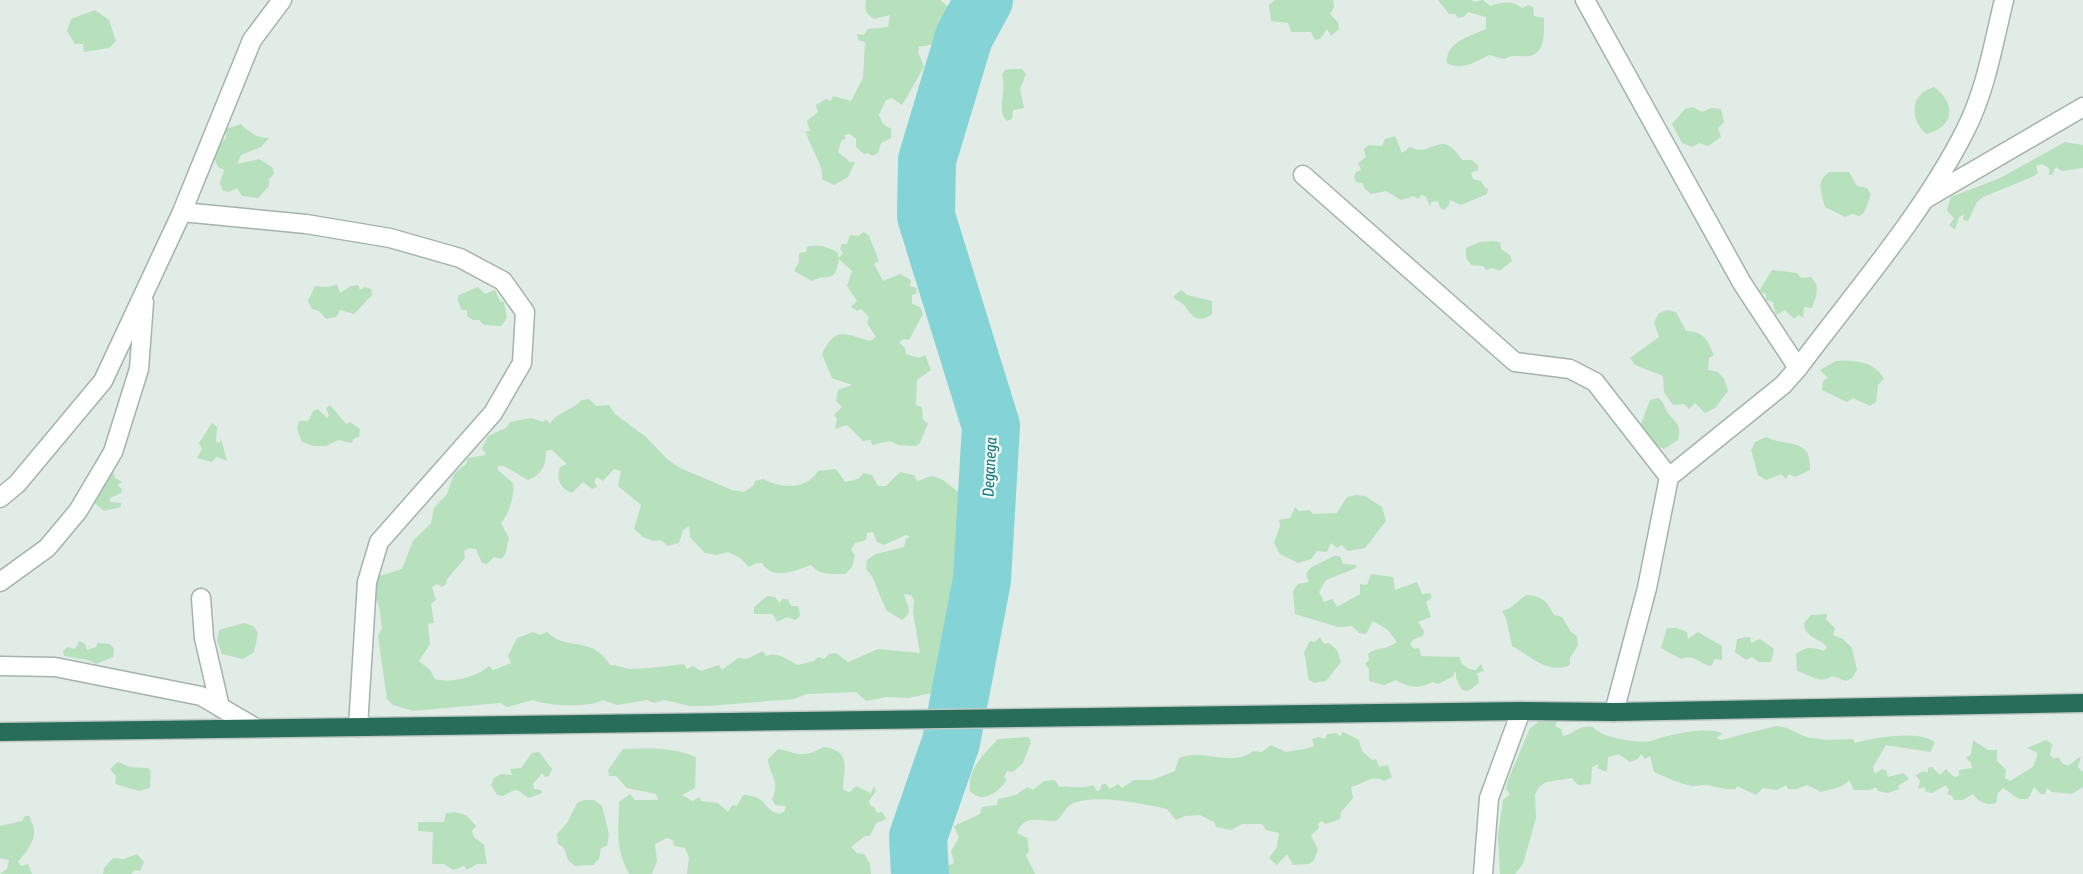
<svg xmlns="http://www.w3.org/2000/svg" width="2083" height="874" font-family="'Asap Condensed',sans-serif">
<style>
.green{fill:#b7e0bd;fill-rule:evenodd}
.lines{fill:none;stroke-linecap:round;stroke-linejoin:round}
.river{stroke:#83d3d7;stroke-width:58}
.minor-casing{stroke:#a2b4ac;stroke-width:21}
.highway-casing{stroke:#c0c9c6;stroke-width:21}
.minor{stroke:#fff;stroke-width:18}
.highway{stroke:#286d57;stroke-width:18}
.labels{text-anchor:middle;stroke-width:5;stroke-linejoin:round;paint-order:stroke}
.water-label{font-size:16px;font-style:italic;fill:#147a7f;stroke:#f1f9f4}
</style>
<rect width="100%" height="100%" fill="#e0ece5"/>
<g class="green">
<path d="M866,0H940L954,11C953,30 936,48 919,46L918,52L924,67L902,105L892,98L886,100L879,115L883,124L891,129V138L881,143L878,153L872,156L868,153L864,154L856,147V139L850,134L844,135L846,138L841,141L838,152L850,162H855L848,177L834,185L822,179C824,164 809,147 806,131H810L807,121L818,112L816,105L826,99L831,101L833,96L851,101L863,78L865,42L858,40L857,34L864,35L868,29L888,27L890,15L874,19C866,14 864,9 866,0Z"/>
<path d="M1275,0H1333L1334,7L1330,14L1338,22L1339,29L1331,36L1327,29L1320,39L1315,40L1311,32H1291L1288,23L1271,21L1269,5Z"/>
<path d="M1438,0H1472L1473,2L1483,0L1490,6C1503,2 1512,0 1522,8L1529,5L1533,7L1534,16L1544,18C1544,31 1546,55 1528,56C1519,57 1513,54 1504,59L1489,55C1475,62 1462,71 1447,63C1445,42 1471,36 1486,29V17L1468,12L1464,17L1457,18L1456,14H1449Z"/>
<path d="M95,10L109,20L116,41L109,48L84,52L83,44H75L67,31L71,19Z"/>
<path d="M1011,69H1022L1026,74L1020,89L1024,108L1013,110L1012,119L1007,121C996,111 1007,89 1002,75L1005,70Z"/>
<path d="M1934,87C1956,103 1955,127 1926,134C1909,118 1910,94 1934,87Z"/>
<path d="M1693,107L1702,112L1711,108L1721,109L1724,122L1718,128L1721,137L1708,146L1699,143L1692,147L1682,143L1672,124L1685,109Z"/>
<path d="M241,124C249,133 258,138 269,138L261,147L241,155L237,164L259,159L273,168L274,174L269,179V186L258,198L242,196L237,188L229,192L223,191L220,183L224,170L218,167L212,153L226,138V129Z"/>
<path d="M1395,136L1402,153L1410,147C1433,159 1440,126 1462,160H1471L1478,165V170L1471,173L1473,179L1481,181L1485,188L1488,189L1487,194L1461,205L1450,200L1449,205L1444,210L1440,208L1438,201L1431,202L1430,207L1426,197L1422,195L1418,199L1414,196L1401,200L1386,191L1371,194L1364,188L1363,183L1356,182L1354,177L1356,172L1361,170L1358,163L1366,157L1364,149L1369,145L1382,146L1385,139Z"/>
<path d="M2065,142L2083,145V168L2062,171L2056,167L2052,175H2049V168L2042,164L2036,166L2038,173L2032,177L1983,197L1977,202L1968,221L1963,220L1964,214L1959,217L1955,230L1949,225L1954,219L1947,210L1951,197L2000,178Z"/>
<path d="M1829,172H1849L1857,186L1867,188L1871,194L1864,213L1859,216L1852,214L1845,217L1825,207C1822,192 1815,182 1829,172Z"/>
<path d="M864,232L869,236L879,261L874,264L883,281L900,274L911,280L910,286L916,288L917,293L912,295V304L920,307L923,314L909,340L904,339L899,342L905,348L906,354L919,358L925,355L931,370L917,380L916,405L922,407L923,420L928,423L920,443L916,446L898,445L890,441L872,445L871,440L863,441L847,425L835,429L837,419L834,415L842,407L836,401L838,390L852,385L832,378L822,354C836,324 846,335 870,341L876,337L867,323L869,317L861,309L857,311L851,307L857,301L847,286L852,271L839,259C834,285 830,272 812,281L794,271L799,262V253L806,252L807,247C819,244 827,247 837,252L839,258L843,253L840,248L842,244H847L850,235L858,236Z"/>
<path d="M1493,241L1500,242L1501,249L1510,255L1512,261L1499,271L1493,268L1486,270L1483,266L1471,265L1466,258V248L1480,242Z"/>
<path d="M1772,270L1797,273L1801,278L1811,277C1821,287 1816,296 1812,308L1804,307L1803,318L1799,315L1794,319L1785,310L1776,315L1773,302L1766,300V294L1759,291Z"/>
<path d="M337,284L340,293L351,286L358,285L360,290L365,287L371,289L372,295L354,314L340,310L336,317L326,319L319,311L312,309L308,301L315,286L329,287Z"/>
<path d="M478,287L485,294L495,290L500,301L504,302L507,318L501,326L484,325L479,320H473L467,316V310H462L457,299L459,295Z"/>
<path d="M1181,290L1187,295L1212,301V314C1199,324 1192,317 1185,306C1182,302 1177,301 1173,297Z"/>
<path d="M1667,310L1676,312L1686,331C1705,332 1707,340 1714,355L1709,358L1708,370L1718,372L1724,379L1728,391L1715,408L1705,413L1695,403L1689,409L1684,404L1673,405L1664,392L1663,376L1635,365L1630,358L1659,337L1654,322L1659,313Z"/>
<path d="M1836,361C1855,360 1873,361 1884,378L1878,385L1876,402L1870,406L1853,398L1847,402L1822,390L1823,381L1828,378L1820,370Z"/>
<path d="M1658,398C1664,402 1663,404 1666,410C1673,422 1683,423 1678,440L1664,449L1636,437L1650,400Z"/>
<path d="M589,399L596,406L609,405L615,414L646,437L667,459L680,468L732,490L744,492L754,485L755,481L763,479C780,488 806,491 818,471L836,469L845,482L858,479L864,473L872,475L878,486H886L900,472L914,475L917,481L932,476L943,480L972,503V512L961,525L964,539L959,544L962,548C959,560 959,580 966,590L960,599C967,627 955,649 946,675L952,686L948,696L937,692L908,698L886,697L866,701L856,692L807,694L794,699L708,706H690L664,700L654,703L647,700L617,705L603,700C591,708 546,706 533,700L507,707L500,703L413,711L393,705L387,699L378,636L382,628L380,611L373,587L376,577L402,569L413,541L431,523L434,508L447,494L454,474L466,464L468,458L486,455L482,448L488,436L506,428L510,422L531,418L543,422L546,419L550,424C557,411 573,411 581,400ZM552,450L567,464L560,467C556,479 560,488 572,493L583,482L592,489L597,487L594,481L597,477L603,481L614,469L621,471L618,486L641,505L634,529L643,537L653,541L661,540L668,546L679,543L683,530L689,526L690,537L705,553L717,555L728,552L740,558L749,567L756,563H762C773,581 795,571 811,565C820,576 832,574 845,574L852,567L855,555L851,550L855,543L866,540L867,533L873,532L877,542L884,545L906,535L910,537L906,539L904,547L876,554L867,560L866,569L872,576L886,610L902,620C915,610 906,606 904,594L911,595L914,600L913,613L920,653L878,649L848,662L836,653L829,654L824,659L818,657L814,661L798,665C787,660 778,651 766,656L763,651L747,659L738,658L722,670L719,665L701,671L693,666L687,669L684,664C665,666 648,669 630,669C623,668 617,665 610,665C592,635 568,652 547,632L540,635L533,632L517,638L508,656L511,663L493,670L489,666C477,677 450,684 435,679L430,670L419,661L430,644L428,624L434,623L431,604L436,600L432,587L437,584L442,587L446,584L447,579L465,558L464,551L470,548L476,549L482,563L487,564L494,557L501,559L505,555L509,538L501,523C509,514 515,495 513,483L498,470V466H504L528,480C542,474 546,466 546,451Z"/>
<path d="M330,405L346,424L350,422L360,429L359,437L354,438L352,443L338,440L326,446H314L302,442L297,429L299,421H308L313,411L318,409L327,418L329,416L326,408Z"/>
<path d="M212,423L217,427L216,442L220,443L221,439L227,461L216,457L212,462L197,458L202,449L199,443Z"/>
<path d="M1766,437C1785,447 1812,437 1810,470L1795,477L1789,474L1786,479L1781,474L1766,480L1758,475L1751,450L1755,442Z"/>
<path d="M105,468L113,471L115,478L122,482L117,485L122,489L121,493L110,498V502L121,503V507L104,511L92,501Z"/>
<path d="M1356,495L1365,496L1382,507L1386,521L1365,548L1348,551L1342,545L1337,548L1331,543L1327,552L1317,551L1311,559L1298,563L1280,554L1274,543L1280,526L1279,520L1290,518L1295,507L1299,511L1309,510L1313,514L1337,513L1347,497Z"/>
<path d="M1334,556H1340L1343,564L1356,565V568L1326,580L1319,592L1324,602L1332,599L1337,607L1360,594V584L1367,585L1371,574L1393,577L1395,590L1417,582L1422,594L1430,593L1432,597L1426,602L1431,617L1418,622L1424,631L1423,636L1414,639L1410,644L1414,649L1419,648L1421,656L1460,657L1461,663L1469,669L1476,670L1481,664L1484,671L1477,673L1479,683L1468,691L1462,690L1456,678V671L1452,677L1438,684L1433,682C1419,689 1409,688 1396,680L1384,685L1369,681V669L1365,664L1369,660L1368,654C1376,647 1387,650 1397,642L1388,630L1373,621L1366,634L1359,633L1352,626L1338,627L1295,614L1293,591L1298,584L1309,582L1306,574L1310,568Z"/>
<path d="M1526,595C1542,596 1547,601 1554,615L1562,617L1571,632L1577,636L1578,645L1570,658V665C1547,675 1531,656 1512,646L1506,618L1502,611L1510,608Z"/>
<path d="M767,596L775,597L780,603L782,599H788L791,606H798L800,616L795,620L787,617L777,622L773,614H754V607Z"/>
<path d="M1827,614L1826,620L1835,628L1833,635L1843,639L1852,648L1857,670L1852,678L1846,681L1832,676C1819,685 1809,674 1797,671L1796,654C1806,646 1813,647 1824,651L1827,647C1818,637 1805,638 1804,623L1811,615Z"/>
<path d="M244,623L253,626L258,633L254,652L243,659L222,654L217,641L219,630Z"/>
<path d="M1667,628H1676L1687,632L1688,639L1698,632L1722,646V660L1715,659L1711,666C1699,664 1694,653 1681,659L1661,648Z"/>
<path d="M1320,637L1324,644L1329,643L1337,650L1341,662L1326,681L1314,683L1309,680C1306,671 1307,662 1304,653L1310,641L1315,642Z"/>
<path d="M1746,637H1750L1751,643L1760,639L1774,649L1771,662H1759L1752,657L1746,660L1735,652L1737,639Z"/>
<path d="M79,641L85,644L87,650L96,647L98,643L110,644L114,649L113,657L96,664L88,660L64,656L63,651L68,647L75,649Z"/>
<path d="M1554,718L1557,722L1555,726L1561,729L1563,736C1572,736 1578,724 1593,727C1601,738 1643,745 1654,740C1667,735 1711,725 1723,734L1716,738L1721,740L1776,726L1787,728L1806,737L1826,740L1853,739L1855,743C1872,738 1923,729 1935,743L1930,752L1886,745L1873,767L1875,774L1882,769L1886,770L1888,777L1904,773L1909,779L1898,786L1899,789L1888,793L1878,791L1876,787L1870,790H1854L1849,780C1844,788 1830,789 1821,792L1807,785L1797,789H1788L1786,785L1777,790L1763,788L1756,795L1737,786L1736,789C1724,790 1718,787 1708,785C1703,784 1698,786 1693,786C1679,784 1666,777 1654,772L1650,756L1645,759L1641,754L1638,759L1630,762L1619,754L1608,757L1607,772L1597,768L1599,764L1592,767L1591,784L1578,785L1572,778L1546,782L1540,786L1535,794L1536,818L1523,864L1515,874H1500L1498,835L1503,800L1510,794L1506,789L1508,780L1530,728L1542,719L1550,721Z"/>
<path d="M1343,732L1359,740L1362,751L1372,760L1376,759L1379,767L1388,765L1392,777L1384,781C1370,774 1365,784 1351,787L1353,798L1341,812L1340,819L1326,824L1321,821L1318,824L1319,828L1311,835L1318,850L1314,860L1309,864L1293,865L1287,854L1277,865L1269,858L1277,847L1279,833L1266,830L1262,824H1242L1231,830L1216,827L1214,822L1200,815L1185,816L1176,820L1167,809C1143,804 1094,793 1072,804C1065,807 1063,816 1056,821C1041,822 1024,813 1017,833L1027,838L1029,851L1026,855L1035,874H949L947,866L954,863L951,851L959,838L954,826L980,814L982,807L997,805L998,799L1016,795L1027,787L1033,790L1044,781L1055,780L1059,787C1072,785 1081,790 1093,785L1097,791L1100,790L1102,784H1106L1110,789L1118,784L1122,788L1134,780H1152L1175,771L1179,758C1204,748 1233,768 1253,751L1262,752L1271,745L1286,752C1295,750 1306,750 1314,746L1312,739L1318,737L1325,739L1327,734L1337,733L1340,737Z"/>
<path d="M1028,737L1031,742L1023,763L1013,772L1007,771L1004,777L1007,780C998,792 983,805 970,791C967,769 984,754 998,739Z"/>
<path d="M1973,740L1988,750H1997V761L2006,770L2005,778L2010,781L2033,767L2038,753L2027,748L2046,740L2052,744L2050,755L2053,758H2059L2062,763L2068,766L2081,756L2078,767L2083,772V787L2072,794L2052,792L2047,788L2045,794H2041L2034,787L2028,799H2019L2003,788L1998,793L1996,803C1986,806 1979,802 1973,794L1963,800H1954L1952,796L1947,794L1949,790L1946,785L1932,793L1926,792L1925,787L1918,789L1920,781L1916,775L1923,771L1928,773V768L1932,767L1940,775L1946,769L1954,777L1959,776V770L1972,768L1971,763L1966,758L1971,754Z"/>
<path d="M824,747C853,751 843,770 843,790L850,792L856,786L871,793L874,786L876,791L869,801L870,805L874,807L877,813L882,812L886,819L876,823L870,836H865L851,847L857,853L864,854L870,864L871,874H687L689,858L685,848L674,846L673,840L667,838L655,844L657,861L652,874H629C614,844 619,833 619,802L630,794L635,800H658L656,794L627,788L616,776H609L608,770L623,749C648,748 672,747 696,757L695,788L682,795L693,801L699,797L701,801L718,803L728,812L732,805L737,806L743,795C769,796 761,809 779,814L784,812L786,806L775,805L772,799C781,779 769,776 768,759L778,749C798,753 802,759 824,747Z"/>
<path d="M539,752L552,769L549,776L545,777L542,773L533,784L534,789L541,790L542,793L529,798C516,791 520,786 503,796L497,795L491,785L494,778L501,774L512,775L510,769L521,768L532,753Z"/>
<path d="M118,762L129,767L148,768L151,771L150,788L139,791L118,785L115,783L116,776L110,769Z"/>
<path d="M584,800H594L602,806L609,834L607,846L601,848L599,859L593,865L575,866L568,860L564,848L558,844L557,834L567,823L577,803Z"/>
<path d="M455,812L466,815L476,826L472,831L474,837L484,845L487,864H477L467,870L464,866L453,870L444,864H432L433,832L418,831V822H444L446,813Z"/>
<path d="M25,816H30C30,819 31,822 33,825C38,840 25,853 18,862L21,866L28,864L32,874H0L7,869L9,860L0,858V826L22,821Z"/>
<path d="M137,854L144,862L140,871L135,870L131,874H103L104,868L113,858L124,859Z"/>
</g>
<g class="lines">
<path class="river" d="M920,874L918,837L951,742L982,580L991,426L926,216L927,160L964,37L984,0"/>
<defs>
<g id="minor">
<path d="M1585,0L1742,283L1798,368"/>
<path d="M1303,175L1515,362L1570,369L1595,382L1669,477"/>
<path d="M1927,198L2083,107"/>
<path d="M182,212L306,224L390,238L460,258L503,281L525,312L522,363L493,413L379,542L367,582L358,727"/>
<path d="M0,498L17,484L103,381L182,212L252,40L282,0"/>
<path d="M0,582L47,548L78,511L113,452L139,369L144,302"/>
<path d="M201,598L204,638L220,707"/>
<path d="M0,666L55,667L201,696L256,728"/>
<path d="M1614,712L1647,588L1669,477L1783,385L1798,368C1854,293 1923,214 1965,131C1986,90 1993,45 2004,0"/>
<path d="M1483,874L1489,798L1521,711"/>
</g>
<path id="highway" d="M0,732L1521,711L1614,712L2083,703"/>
</defs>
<use href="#minor" class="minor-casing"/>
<use href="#highway" class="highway-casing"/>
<use href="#minor" class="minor"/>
<use href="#highway" class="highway"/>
</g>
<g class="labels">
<g class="water-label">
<text transform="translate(989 467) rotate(-87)" y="6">Deganega</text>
</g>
</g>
</svg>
